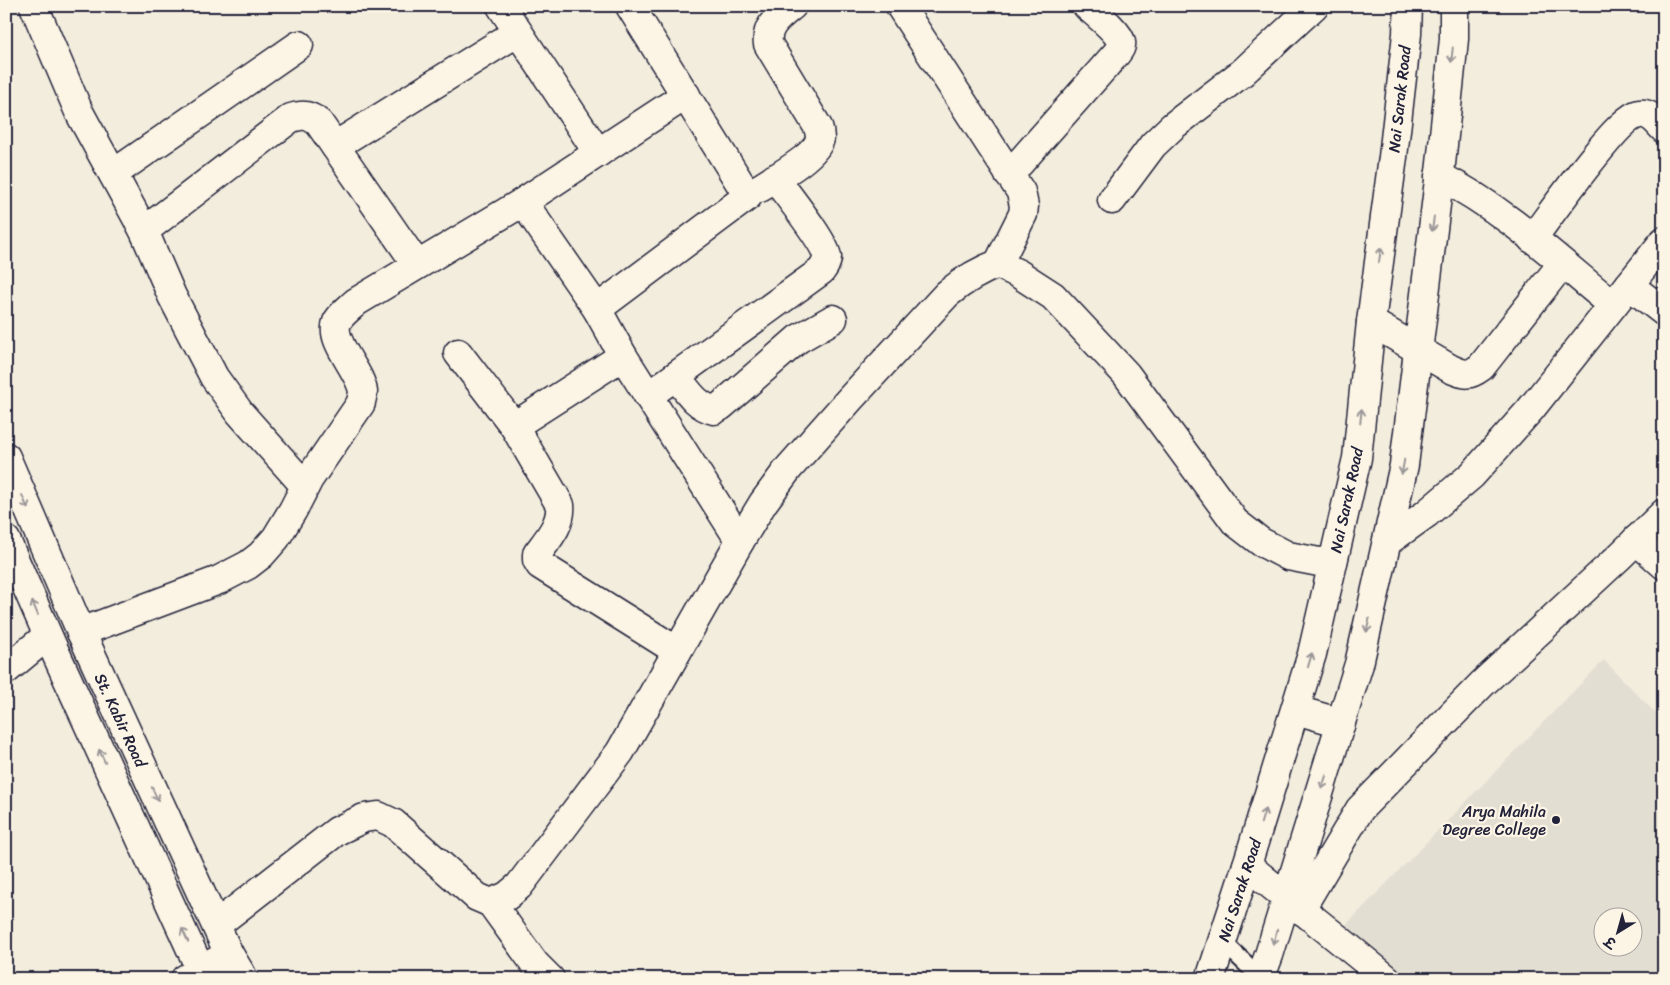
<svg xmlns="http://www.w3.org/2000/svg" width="1670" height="985" font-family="Sriracha,'Playpen Sans Deva',sans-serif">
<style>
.built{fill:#e3ded2;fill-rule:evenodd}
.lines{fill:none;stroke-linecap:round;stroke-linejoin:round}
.lane-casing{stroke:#22223b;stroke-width:20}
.street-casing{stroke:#22223b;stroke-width:31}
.secondary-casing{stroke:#22223b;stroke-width:31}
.primary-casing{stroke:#22223b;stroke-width:31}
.lane{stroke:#fcf5e5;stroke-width:16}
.street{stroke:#fcf5e5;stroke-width:28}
.secondary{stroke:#fcf5e5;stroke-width:28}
.primary{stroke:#fcf5e5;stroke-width:28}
.oneway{stroke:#9a9698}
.poi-dot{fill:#22223b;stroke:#fcf5e5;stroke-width:2}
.labels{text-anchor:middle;stroke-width:4.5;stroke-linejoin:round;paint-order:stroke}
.street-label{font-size:16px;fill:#22223b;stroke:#fcf5e5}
.poi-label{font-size:16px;fill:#22223b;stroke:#fcf5e5;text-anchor:end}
</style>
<rect width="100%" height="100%" fill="#f3edde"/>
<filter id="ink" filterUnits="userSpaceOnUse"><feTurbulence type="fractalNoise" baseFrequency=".02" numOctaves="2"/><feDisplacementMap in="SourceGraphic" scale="10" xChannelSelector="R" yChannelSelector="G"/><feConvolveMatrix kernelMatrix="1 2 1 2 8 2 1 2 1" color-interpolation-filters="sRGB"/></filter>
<g filter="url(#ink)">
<path class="built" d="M1604,660L1664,722V979H1411L1345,926ZM1602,918H1632V948H1602Z"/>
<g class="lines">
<defs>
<path id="lane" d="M1223,942L1262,979"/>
<g id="street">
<path d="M34,6L79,112L144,231L172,296L214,377L240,413L305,486"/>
<path d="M501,6L598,153"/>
<path d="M630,6L748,196L597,309L623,356L740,541"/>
<path d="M900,6L1021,192L1024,206L1023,214L998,264"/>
<path d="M335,146L518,32"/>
<path d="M113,174L299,45"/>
<path d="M1009,175L1116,54C1119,50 1122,47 1121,42C1120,33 1095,13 1087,6"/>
<path d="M1439,176C1503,208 1558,260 1613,305"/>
<path d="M760,188C774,179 818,155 820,138C820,135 819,130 818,127L768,44C765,26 779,17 792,6"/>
<path d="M1112,200L1153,145L1173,126L1243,72L1314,6"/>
<path d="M144,231L291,118C304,114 309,115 319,123L417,265"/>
<path d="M1532,239C1549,217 1617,118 1639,114C1650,112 1657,122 1664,129"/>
<path d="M1629,285L1664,312"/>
<path d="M597,309L523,202L686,95"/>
<path d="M1371,322L1451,369C1465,375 1469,376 1481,367L1562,264"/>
<path d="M458,353L514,426L560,505C562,524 548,539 537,554V560L540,565L677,651"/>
<path d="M676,376C687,390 696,406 714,410L721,406L798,339L833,319"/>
<path d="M648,396L821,271C824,267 827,263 827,257C826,243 785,192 775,178"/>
<path d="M514,426L623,356"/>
<path d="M1636,540L1664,565"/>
<path d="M1387,542L1426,514L1472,475L1530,410L1664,241"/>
<path d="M81,632L219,580L248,565L261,555L276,538L293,510L309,479L361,403C361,400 363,395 363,392C361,371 329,342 337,322C341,314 350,308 356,302L523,202"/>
<path d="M6,670L47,636"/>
<path d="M1247,865C1293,904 1341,940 1387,979"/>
<path d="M491,903L535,964L550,979"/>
<path d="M1300,910L1360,809L1483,683L1619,557L1664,513"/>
<path d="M216,925L337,831L364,818L378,816L393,823L477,897L491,903L507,896L519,886L620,752L740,541L763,503L788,469L850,399L947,294C964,280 978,271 998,264L1019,274L1053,296L1126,374L1235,522L1261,542L1288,556L1319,562L1333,561"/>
<path d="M185,979L229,954"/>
</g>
<g id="secondary">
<path d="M6,457L81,632L229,954L244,979"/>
<path d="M6,540L52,645L200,969L206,979"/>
</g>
<g id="primary">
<path d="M1296,710L1341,723"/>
<path d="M1210,979L1247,865L1312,654L1357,458L1371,322L1393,157L1407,34L1408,6"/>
<path d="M1260,979L1269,955L1359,664L1404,465L1441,164L1454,39V6"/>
</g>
</defs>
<use href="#lane" class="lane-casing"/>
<use href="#street" class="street-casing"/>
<use href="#secondary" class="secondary-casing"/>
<use href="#primary" class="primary-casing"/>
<use href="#lane" class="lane"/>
<use href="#street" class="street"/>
<use href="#secondary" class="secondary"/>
<use href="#primary" class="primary"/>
</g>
<defs><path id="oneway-shaft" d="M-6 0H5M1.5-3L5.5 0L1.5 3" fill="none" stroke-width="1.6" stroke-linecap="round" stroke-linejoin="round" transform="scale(1.25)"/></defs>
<g class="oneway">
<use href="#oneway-shaft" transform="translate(1452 55) rotate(96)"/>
<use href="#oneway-shaft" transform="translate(1433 224) rotate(97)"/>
<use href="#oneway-shaft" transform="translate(1380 255) rotate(-82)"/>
<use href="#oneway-shaft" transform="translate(1361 416) rotate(-84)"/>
<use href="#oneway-shaft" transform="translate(1403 467) rotate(100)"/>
<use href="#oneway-shaft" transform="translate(25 502) rotate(67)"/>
<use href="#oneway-shaft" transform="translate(35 608) rotate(-113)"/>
<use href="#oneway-shaft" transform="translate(1368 625) rotate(103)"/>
<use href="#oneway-shaft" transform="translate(1310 660) rotate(-74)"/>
<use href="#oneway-shaft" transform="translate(102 756) rotate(-115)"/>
<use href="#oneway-shaft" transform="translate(1324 782) rotate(108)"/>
<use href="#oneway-shaft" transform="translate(155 794) rotate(65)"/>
<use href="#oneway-shaft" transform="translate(1263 816) rotate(-73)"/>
<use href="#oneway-shaft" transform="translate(185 935) rotate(-115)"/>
<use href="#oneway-shaft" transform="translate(1275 937) rotate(107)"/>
</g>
</g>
<circle class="poi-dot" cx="1556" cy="820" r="5"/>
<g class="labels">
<g class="street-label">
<text transform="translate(1399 99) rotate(-84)" y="6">Nai Sarak Road</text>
<text transform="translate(1346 500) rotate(-78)" y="6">Nai Sarak Road</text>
<text transform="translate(121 720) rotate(65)" y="6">St. Kabir Road</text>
<text transform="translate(1239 890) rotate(-72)" y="6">Nai Sarak Road</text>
</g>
<g class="poi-label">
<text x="1546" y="817">Arya Mahila<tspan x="1546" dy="18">Degree College</tspan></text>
</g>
</g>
<rect width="1670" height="985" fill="none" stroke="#fcf5e5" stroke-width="25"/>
<rect x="12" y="12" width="1645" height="960" fill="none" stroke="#22223b" stroke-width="2" filter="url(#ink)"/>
<g transform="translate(1618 932) rotate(217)"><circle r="24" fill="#fcf5e5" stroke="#a5a1a1"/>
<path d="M0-4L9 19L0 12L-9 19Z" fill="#22223b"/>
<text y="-8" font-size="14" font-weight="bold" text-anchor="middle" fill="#22223b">उ</text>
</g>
</svg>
